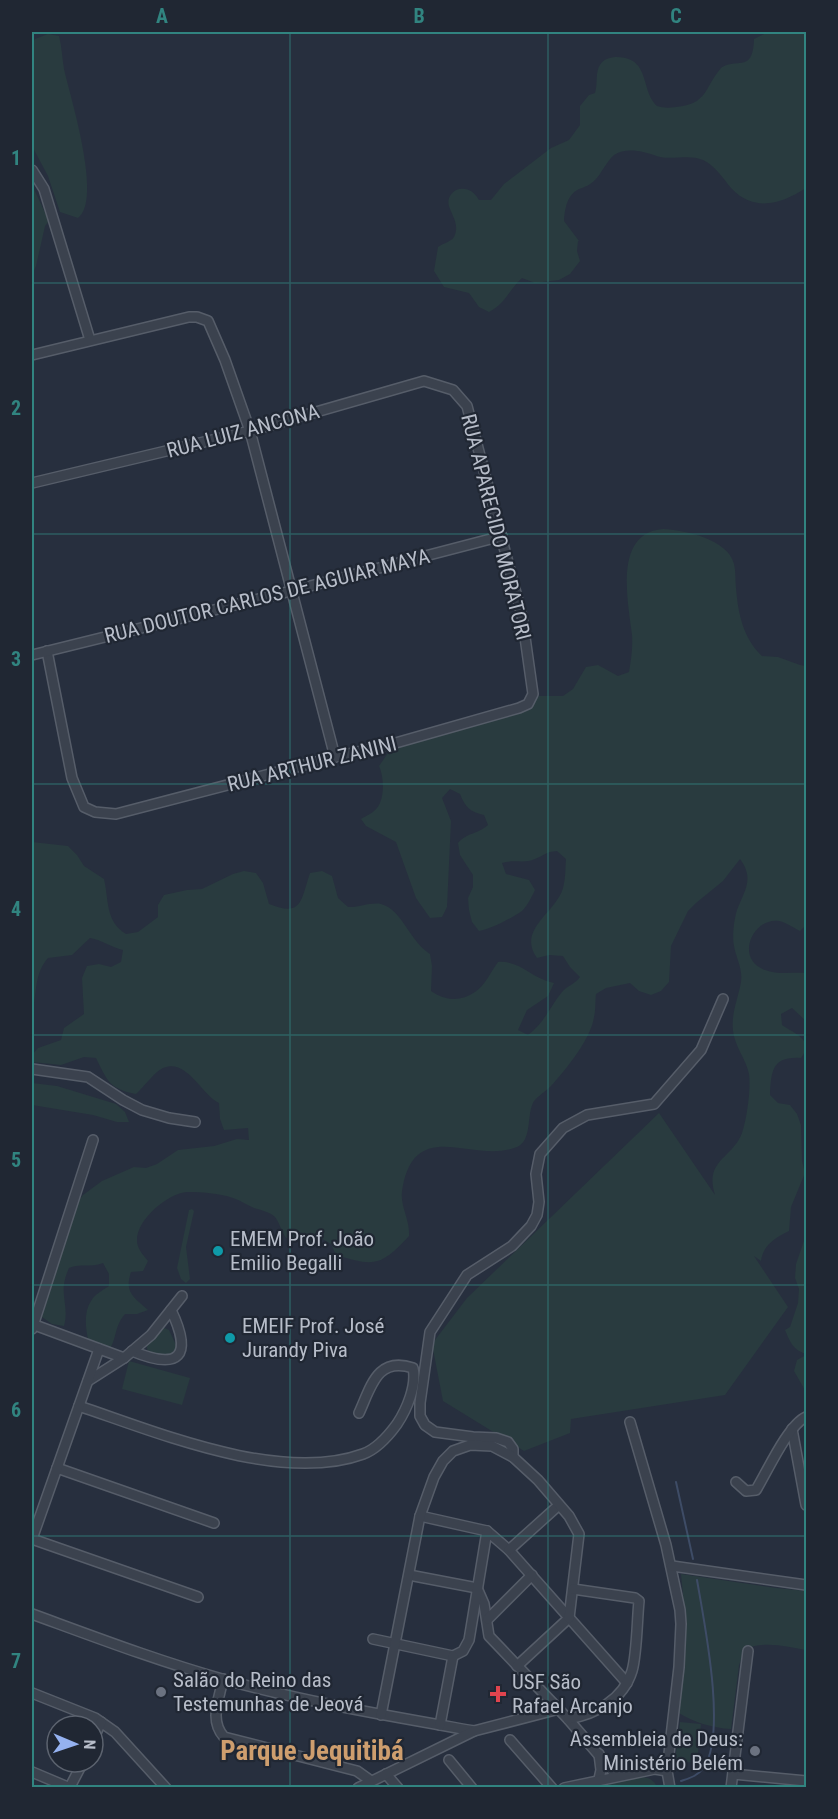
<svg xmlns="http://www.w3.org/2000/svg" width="838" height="1819" font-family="'Roboto Condensed',sans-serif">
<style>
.green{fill:#293b3f}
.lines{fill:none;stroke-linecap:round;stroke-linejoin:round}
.stream{stroke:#3e4c66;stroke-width:2}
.minor-casing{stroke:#565d69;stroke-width:12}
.minor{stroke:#3b424e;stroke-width:9}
.grid{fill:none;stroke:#318480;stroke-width:1.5;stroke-opacity:0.55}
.culture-dot{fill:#0f9aa8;stroke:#202733;stroke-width:2}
.worship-dot{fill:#6b7280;stroke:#202733;stroke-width:2}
.health-dot{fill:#e0444e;stroke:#202733;stroke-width:2}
.labels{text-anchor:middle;stroke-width:4.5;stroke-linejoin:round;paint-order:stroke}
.street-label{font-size:21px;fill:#b7bdc9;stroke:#202733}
.poi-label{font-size:21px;fill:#b7bdc9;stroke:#202733;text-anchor:start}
.district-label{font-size:27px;font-weight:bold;fill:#ce9e6e;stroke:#202733}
.neatline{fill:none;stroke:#318480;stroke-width:2}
.grid-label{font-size:20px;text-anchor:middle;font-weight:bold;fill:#318480}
</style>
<rect width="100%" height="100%" fill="#272f3e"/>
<g class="green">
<path d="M768,32H806V188C783,203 755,213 732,189C723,179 716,166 703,160C687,153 670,162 654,155C643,151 625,147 614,155C606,162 602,173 595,180C590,185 585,187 579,189C567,195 565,208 564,221L579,241H578L577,251L580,261L570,274L559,280L535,283L522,278C509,290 505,304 489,312L479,307L469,293L444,287L434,271L438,247C443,243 451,242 454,237C460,225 452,216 449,206C446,196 455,187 465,189C472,190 476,195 479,200H491L504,184L551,148L569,140L580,125V106L589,95L595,93C598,84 595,72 600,65C603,59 611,57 617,57C651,58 640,90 657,106C663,108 669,108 676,107C708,104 704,88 721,68C737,57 753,74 754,39Z"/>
<path d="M48,34L59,36C62,47 62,58 64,69C70,96 103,200 78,218L60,212L48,176L32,146V44L35,39Z"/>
<path d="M32,185L49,221L45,226L36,266L32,275Z"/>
<path d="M663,529C684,530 728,539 734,564C736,572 735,580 736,588C738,613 743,638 762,656L778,657L800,665L806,666V925L800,931C794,928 785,922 779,921C753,917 734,959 765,970C778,975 792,972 806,973V1021L792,1008L781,1014L782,1025C795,1034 815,1040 801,1058C773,1056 771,1070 770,1095L778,1103L790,1105L797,1114L801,1125L802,1161L805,1173L791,1207L789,1231C775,1238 763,1245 761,1261L754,1256L788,1307L725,1395L571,1419L570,1433L524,1451L443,1401L432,1344L467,1298L659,1113L715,1195C704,1160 732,1159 742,1133C747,1118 751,1089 749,1074C746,1059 735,1047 733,1031C731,1013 738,999 741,982C743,969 736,958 734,946C732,936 734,920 737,910C744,891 755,879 740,859L723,881L696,903L688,911L671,946L669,982L661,991L651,995L639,991L630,983L606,988L596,994C595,1001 596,1009 594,1017C591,1039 566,1069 551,1086C546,1091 538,1096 534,1101C526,1114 533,1140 517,1147C473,1165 414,1114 402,1191C400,1207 410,1219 409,1236C381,1266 375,1267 336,1255L331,1244L321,1238L310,1242L286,1238C282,1232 279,1222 275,1217C270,1212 261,1210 254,1208C247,1205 240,1200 233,1198C219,1193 201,1192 187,1192C168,1193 136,1220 137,1241C137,1248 143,1255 148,1261L143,1271L131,1272C124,1293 134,1297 148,1310L137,1314H125C110,1331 121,1348 95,1361C89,1345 80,1318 91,1301C95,1294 103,1290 109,1286V1274L103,1263C90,1268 81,1263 69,1268C57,1294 70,1304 64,1326L52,1324L42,1317L39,1305L40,1293L49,1258L61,1224L83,1195L102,1181L134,1167L146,1168L157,1164L178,1150L214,1146L237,1139L249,1140L248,1128L224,1130L220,1119L219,1103C201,1094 187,1058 163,1068C154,1072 144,1087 136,1094C109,1089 107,1080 96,1058L84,1057L61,1065L32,1062V1055L38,1048L61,1040L64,1028L84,1014L82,978L87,966L99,964L111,967L121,962L123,950C111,947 102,940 90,938L72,955L48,958C36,972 37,985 34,1003L32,1005V842L68,846L77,855L84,866L104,879C109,900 105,921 126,934L138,932L158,917V905L164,895L187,890L202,889L233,874L244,871L256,873L263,883L269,904C303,918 301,899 310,873L322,871L332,876L338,898L348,907C358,908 370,902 381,904C403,910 409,941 430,954L432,966L431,991C445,1001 461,1002 475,992C485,986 491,971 498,962C520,960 532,979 554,983L548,996L527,1010L518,1030L528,1035C545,1022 549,1008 562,992C567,986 575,984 580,977L570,967L563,956L549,955L537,958C519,933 547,917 559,897C566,887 565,871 566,859L557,851C545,852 545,855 535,859C524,864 514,859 502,863L506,874L529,880L535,890C531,898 528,905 522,911C512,918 491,929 479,931L472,922L469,910L468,898L473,887V875L460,855L458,843C468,832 476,835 488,825L484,815C470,812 465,807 460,794L450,789L442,798L451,821L447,907L442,917L430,918L416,898L396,842L366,826L361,819C366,816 373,813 377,808C385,798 384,777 379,766L397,740L431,731L442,725L529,702L539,696H563L573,689L586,667L598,665L618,676L629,672C631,660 633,647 632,635C628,601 613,533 663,529Z"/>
<path d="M32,1083L57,1086L116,1104L125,1112L129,1122H117L93,1115L32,1105Z"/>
<path d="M192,1209L194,1211L186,1247L190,1279L186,1283L181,1279L177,1268L189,1210Z"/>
<path d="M806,1235V1354C793,1350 790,1342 785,1330L790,1327L798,1303L799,1289L795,1278L796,1264Z"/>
<path d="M162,1327L169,1330L177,1347L174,1353L165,1357L148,1352L146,1344Z"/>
<path d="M806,1355V1392L794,1371L797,1360Z"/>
<path d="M129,1361L190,1378L182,1405L122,1389Z"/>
<path d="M681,1574L776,1588L806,1591V1650C785,1646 765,1641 745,1649L739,1665L731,1729C712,1728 693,1722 677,1712L686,1626Z"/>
<path d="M680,1722L701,1724L697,1763L675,1761Z"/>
<path d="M636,1776C646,1777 653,1778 657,1787L587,1788Z"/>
</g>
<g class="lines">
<g class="stream">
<path d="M676,1482L693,1559"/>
<path d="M681,1781C690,1778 698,1776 704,1767C727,1733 704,1621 697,1580"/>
<path d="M652,1788L653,1787"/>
</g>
<defs>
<g id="minor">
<path d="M32,170L44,189L90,340"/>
<path d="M32,355L189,317H197L208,321L225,360L250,431L335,757"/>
<path d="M32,483L250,431L424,381L453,390L467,406L522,616L533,694L528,704L519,708L392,744L335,757L116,814L95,812L84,807L72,778L47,651"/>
<path d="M32,655L291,591L502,536"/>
<path d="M32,1069L88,1077L123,1100L142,1110L169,1118L195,1122"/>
<path d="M32,1324L124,1358"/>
<path d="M32,1329L93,1140"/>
<path d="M132,1351C180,1371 193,1356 171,1310"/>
<path d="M88,1381L124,1358L151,1335L182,1296"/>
<path d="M79,1406C159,1433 281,1484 363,1454C377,1449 389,1435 397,1424C407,1409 417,1385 413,1368C377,1356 371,1387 359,1413"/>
<path d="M630,1422L666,1545L680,1610L681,1624L679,1667L667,1771L670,1788"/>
<path d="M792,1429L806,1505"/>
<path d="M513,1457V1449L508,1442L496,1438L473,1437L435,1432L425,1425L420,1416V1403L430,1332L467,1275L512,1246L531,1226L537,1215L539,1202L536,1174L540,1154L563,1128L587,1115L654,1104L701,1050L723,999"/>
<path d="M57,1468L214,1523"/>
<path d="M736,1482L746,1491L756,1490C767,1472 788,1425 806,1417"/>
<path d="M420,1516L487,1531L509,1550L627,1683"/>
<path d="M32,1539L99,1349"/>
<path d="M32,1539L198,1597"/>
<path d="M509,1550L559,1505"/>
<path d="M672,1566L806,1585"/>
<path d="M409,1575L477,1588L484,1604L489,1636L568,1719L616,1775"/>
<path d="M32,1614C95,1637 158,1661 222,1679C305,1702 389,1716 474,1731"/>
<path d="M488,1619L532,1575"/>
<path d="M373,1639L453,1656L463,1651L469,1640L487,1531"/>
<path d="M517,1666L569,1618"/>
<path d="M223,1679C219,1700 209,1720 224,1737L357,1771L371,1781"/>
<path d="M32,1693L95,1718L115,1732L166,1788"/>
<path d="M381,1715L420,1516L434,1477L443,1461L453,1451L470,1445L492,1446L513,1457L538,1480L569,1516L579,1534L569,1618"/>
<path d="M568,1719C596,1714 623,1700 632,1671C637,1654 637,1620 639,1601L635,1598L573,1589"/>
<path d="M440,1725L453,1656"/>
<path d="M93,1740L101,1722"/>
<path d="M510,1740L552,1788"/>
<path d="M449,1760L472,1788"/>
<path d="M32,1772L70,1788"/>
<path d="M386,1774L398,1788"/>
<path d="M733,1774L806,1781"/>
<path d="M599,1779L601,1770L599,1754"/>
<path d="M70,1787L83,1762"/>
<path d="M358,1788L474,1731L559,1709"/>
<path d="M564,1788L655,1769L667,1771"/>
<path d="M731,1788L748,1651"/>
</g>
</defs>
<use href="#minor" class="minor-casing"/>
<use href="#minor" class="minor"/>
</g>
<path class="grid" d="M290,32V1788M548,32V1788M32,283H806M32,534H806M32,784H806M32,1035H806M32,1285H806M32,1536H806"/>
<g class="culture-dot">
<circle cx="218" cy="1251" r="6"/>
<circle cx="230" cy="1338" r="6"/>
</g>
<g class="worship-dot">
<circle cx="161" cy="1692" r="6"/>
<circle cx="755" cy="1751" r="6"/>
</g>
<path class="health-dot" d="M495 1685h6v6h6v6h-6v6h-6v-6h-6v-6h6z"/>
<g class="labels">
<g class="street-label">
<text transform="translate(243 431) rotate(-15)" y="7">RUA LUIZ ANCONA</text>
<text transform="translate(496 527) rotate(76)" y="7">RUA APARECIDO MORATORI</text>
<text transform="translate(267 596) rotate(-14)" y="7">RUA DOUTOR CARLOS DE AGUIAR MAYA</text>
<text transform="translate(312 764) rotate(-14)" y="7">RUA ARTHUR ZANINI</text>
</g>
<g class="poi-label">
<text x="230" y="1246">EMEM Prof. João<tspan x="230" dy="24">Emilio Begalli</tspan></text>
<text x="242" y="1333">EMEIF Prof. José<tspan x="242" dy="24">Jurandy Piva</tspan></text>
<text x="173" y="1687">Salão do Reino das<tspan x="173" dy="24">Testemunhas de Jeová</tspan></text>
<text x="512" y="1689">USF São<tspan x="512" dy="24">Rafael Arcanjo</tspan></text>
<text x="743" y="1746" text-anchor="end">Assembleia de Deus:<tspan x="743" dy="24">Ministério Belém</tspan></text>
</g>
<g class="district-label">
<text x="312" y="1760">Parque Jequitibá</text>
</g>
</g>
<rect width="838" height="1819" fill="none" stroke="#202733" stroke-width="66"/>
<g transform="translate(75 1744) rotate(92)"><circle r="28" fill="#202733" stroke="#5c636f" stroke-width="1.5"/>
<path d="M0-4.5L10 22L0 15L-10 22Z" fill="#95b2f0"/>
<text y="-9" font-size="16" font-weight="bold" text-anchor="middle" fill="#b7bdc9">N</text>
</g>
<rect x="33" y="33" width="772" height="1753" class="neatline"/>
<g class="grid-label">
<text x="162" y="23">A</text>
<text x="419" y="23">B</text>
<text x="676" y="23">C</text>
<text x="16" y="165">1</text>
<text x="16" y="415">2</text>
<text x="16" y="666">3</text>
<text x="16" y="916">4</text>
<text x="16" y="1167">5</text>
<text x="16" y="1417">6</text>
<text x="16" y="1668">7</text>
</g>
</svg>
